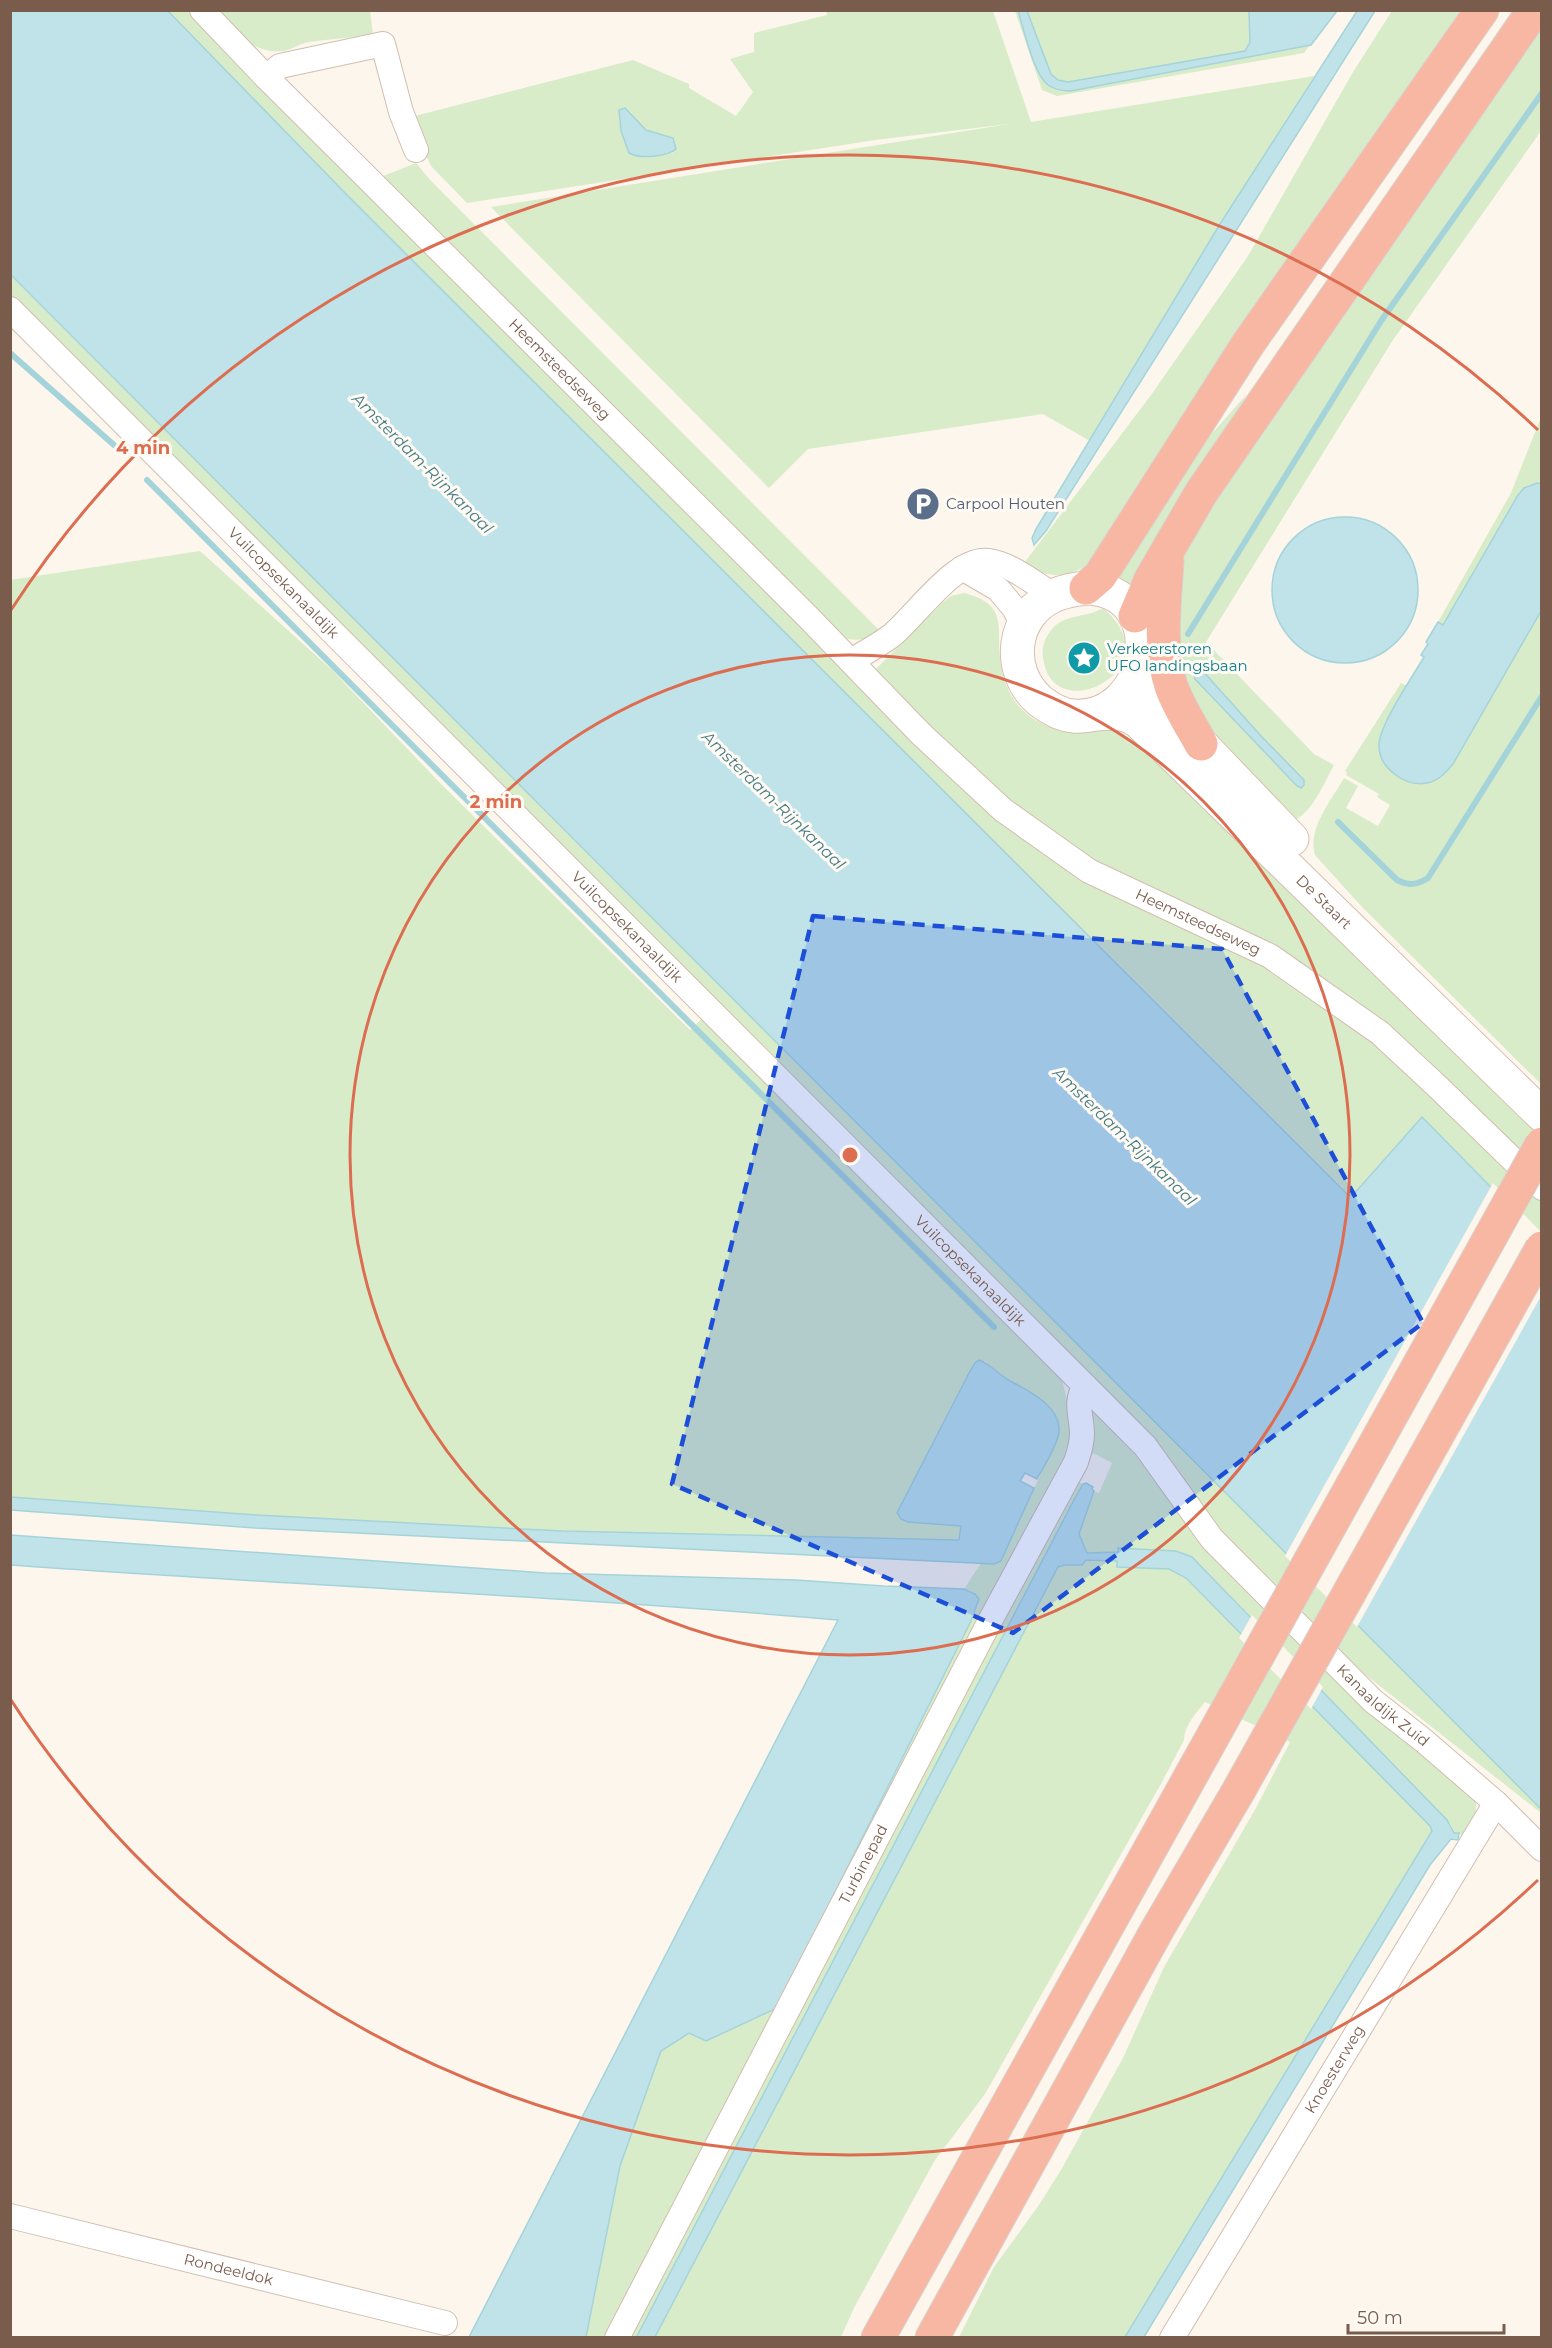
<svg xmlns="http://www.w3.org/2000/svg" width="1552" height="2348" font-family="Montserrat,sans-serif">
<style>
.green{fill:#d8ecc9;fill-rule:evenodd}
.water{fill:#bfe3e8;stroke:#a5d3da;stroke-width:1.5}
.pier{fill:#fdf6ec}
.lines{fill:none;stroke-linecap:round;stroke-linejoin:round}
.stream{stroke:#a5d3da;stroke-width:6}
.minor-casing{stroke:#d1beb0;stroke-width:26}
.secondary-casing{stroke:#d6c0b0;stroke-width:35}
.motorway-casing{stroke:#dad1cd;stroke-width:35}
.minor{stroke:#fff;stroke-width:24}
.secondary{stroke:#fff;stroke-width:33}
.motorway{stroke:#f7b7a3;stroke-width:33}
.motorway-bridge-casing{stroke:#dad1cd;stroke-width:35;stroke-linecap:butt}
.motorway-bridge{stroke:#f7b7a3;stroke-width:33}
.marked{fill:#1d4ed8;fill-opacity:0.2;stroke:#1d4ed8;stroke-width:4.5;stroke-dasharray:12 8;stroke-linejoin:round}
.ring{fill:none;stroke:#dc6d51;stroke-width:3}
.labels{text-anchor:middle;stroke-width:6;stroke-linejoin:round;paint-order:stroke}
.street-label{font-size:15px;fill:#7a5c4d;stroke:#fffaf3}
.service-label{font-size:15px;fill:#4e5e75;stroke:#fffaf3;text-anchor:start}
.culture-label{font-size:15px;fill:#0d838f;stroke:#fffaf3;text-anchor:start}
.water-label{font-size:16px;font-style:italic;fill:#437c86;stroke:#fffaf3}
.centre{fill:#dc6d51;stroke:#fffaf3;stroke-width:3}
.ring-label{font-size:18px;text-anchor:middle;font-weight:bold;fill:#dc6d51;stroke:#fffaf3;stroke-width:6;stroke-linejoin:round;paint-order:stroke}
</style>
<rect width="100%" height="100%" fill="#fdf6ec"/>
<g class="green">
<path d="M168,11H192L999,818L1239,949L1364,1029L1541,1198V1238L1349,1195L347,195Z"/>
<path d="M213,11H370L373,34C352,38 330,39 309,42C300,43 292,50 283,51C251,54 233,30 213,11Z"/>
<path d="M826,11H993L1031,122L1314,76L1090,441L1043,414L808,449L769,488L491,207L1009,124L875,140L467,203L431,166L412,124L415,116L633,60L689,84V88L736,116L753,92L730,59L754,52V33L827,15ZM622,108C640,118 638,130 663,135L673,153L635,156L629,153L619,121Z"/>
<path d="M1015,11H1334L1304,53L1057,96L1042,90Z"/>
<path d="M1392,11H1466L1091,563C1064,580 1050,577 1022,566L1151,395L1248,256L1353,72Z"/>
<path d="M1541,20V131L1393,340L1206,642L1314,754L1334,765C1324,783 1313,812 1293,821L1211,739L1179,678V570L1195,524Z"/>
<path d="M416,163L431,181L880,631C866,641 854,642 837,636L378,178Z"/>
<path d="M10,275L1362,1628L1541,1809V1813L1343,1657L11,299Z"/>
<path d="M1247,394L1177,514L1133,594L1115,580L1192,456Z"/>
<path d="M1541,417V484C1532,482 1524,488 1518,495L1443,625L1438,622L1511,493Z"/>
<path d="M200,551L332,670L440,783L690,1030L705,1016L1061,1375L1070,1413L1086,1398L1476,1802V1818L1463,1838L1459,1833H1454L1451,1825L1198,1562L1176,1551L1118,1548V1552L1087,1553L1079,1534L1094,1491L1099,1493L1112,1463L1093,1453L1079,1482L1083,1484L636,2337H586L620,2166L661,2051L689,2033L777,2008L971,1621L978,1605L969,1590L964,1589L981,1563L994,1564L1001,1561L1058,1436L1033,1393L996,1373L985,1361L908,1522L961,1526L959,1540L562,1531L257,1515L11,1497L10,580Z"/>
<path d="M964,593C1007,604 997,624 1000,658C1001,674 1007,692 1018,705C1033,723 1056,732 1079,732C1090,732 1101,728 1111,730C1126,734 1139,744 1152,753L1541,1132V1174L1424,1056L1388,1027L1318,975L1244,933L1085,858L978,776L875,670L942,603L951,596Z"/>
<path d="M1103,608C1175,669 1051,731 1043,657C1041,645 1047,633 1056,625C1070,614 1089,617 1103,608Z"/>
<path d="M1541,611V1084L1362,907L1315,855C1307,828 1332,800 1344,778L1358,786L1346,808L1378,826L1390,805L1377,797L1379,794L1346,775L1347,772L1345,771L1401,683L1408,686L1383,727L1379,745L1383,762L1453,764Z"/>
<path d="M1086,1560H1117V1567L1169,1569L1186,1579L1430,1826L1432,1831L1429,1839L1125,2337H959L994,2267L1039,2205L1061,2170L1123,2058L1164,1967L1256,1808L1290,1742L1205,1702C1196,1713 1184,1726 1184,1740L1162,1782L985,2094L935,2160L855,2306L841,2337L655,2338L1058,1567L1065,1565H1082Z"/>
</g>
<g class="water">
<path d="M10,11H168L347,195L1348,1195H1353L1422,1117L1541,1238V1809L11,275Z"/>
<path d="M1018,11H1027L1051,74L1058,80L1068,82L1245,51L1250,42L1249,11H1337L1311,45L1071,91C1063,91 1055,90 1048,85C1033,73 1024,29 1018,11Z"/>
<path d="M1357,11H1375L1046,531L1034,545L1032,538L1036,529L1220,224Z"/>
<path d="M625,108L646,130L673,138L676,149C667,157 639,159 629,153L621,131L619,110Z"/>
<path d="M1537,483L1542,484L1541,611L1453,764C1446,772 1439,781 1427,783C1405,787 1378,768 1379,744C1380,724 1413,676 1424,657L1421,655L1428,644L1426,642L1438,622L1443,625L1518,495L1524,488Z"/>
<circle cx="1345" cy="590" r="73"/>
<path d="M1192,668L1201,669L1262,737L1304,780V785L1301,788L1297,786L1195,679Z"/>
<path d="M979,1360C987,1362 1001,1376 1010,1381C1030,1391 1066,1409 1058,1437C1054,1451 1044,1466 1037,1479L1025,1473L1020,1481L1034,1488L1001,1561L994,1564L255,1528L11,1510V1497L257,1515L562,1531L959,1540L961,1526L908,1522L901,1519L897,1513L969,1373L975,1363Z"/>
<path d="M1086,1483L1093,1487L1092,1489L1094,1491L1079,1534L1087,1553L1118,1552V1548L1176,1551L1192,1557L1447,1820L1454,1833H1459L1458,1840L1451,1839L1430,1865L1144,2337H1125L1432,1831L1430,1826L1186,1578L1169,1569L1117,1567V1561L1086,1560L1082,1565H1065L1058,1567L655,2337L636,2338L1075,1498L1083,1484Z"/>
<path d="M10,1535L545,1573L796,1580L884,1586L964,1589L975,1594L979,1599L971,1621L777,2008L706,2041L689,2033L661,2051L620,2166L586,2337H469L838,1620C563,1596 286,1585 11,1565Z"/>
</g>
<g class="pier">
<path d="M1493,1183L1542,1233L1541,1296L1357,1627L1285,1556Z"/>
<path d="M1252,1615L1323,1687L1311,1709L1239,1638Z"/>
</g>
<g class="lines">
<g class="stream">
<path d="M10,353L114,445"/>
<path d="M147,480L994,1327"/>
<path d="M1188,634L1381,321L1542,93"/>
<path d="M1338,822L1397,880C1409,886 1417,885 1428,878L1542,696"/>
</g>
<defs>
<g id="minor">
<path id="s1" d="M202,10L266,77L807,616L921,734L1003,810L1089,871L1270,956L1380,1033L1439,1088L1542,1188"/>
<path d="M266,77L280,66L383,44L401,112L416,150"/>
<path id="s2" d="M10,309L1145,1446L1212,1539L1373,1701L1423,1740L1496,1803L1542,1849"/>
<path d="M962,568L998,589L1014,608L1023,625"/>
<path d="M851,661C864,653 879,645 891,636C915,617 955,557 988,561C1012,564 1034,584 1054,595"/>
<path id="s3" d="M10,2216L445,2323"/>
<path id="s4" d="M617,2338L991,1619L1076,1462C1079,1453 1082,1444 1082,1434C1082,1416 1074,1402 1085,1386"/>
<path id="s5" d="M1172,2338L1496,1803"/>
</g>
<g id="secondary">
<path d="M1086,588C1172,590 1153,721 1073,716C1061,715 1049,708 1040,701C1005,671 1011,614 1055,595C1065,591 1076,589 1086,588Z"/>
<path d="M1136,677L1175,727L1201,744L1292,839"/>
<path id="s6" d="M1095,714C1112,713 1124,711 1139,722L1542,1115"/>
</g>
<g id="motorway">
<path d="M1167,560C1165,601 1158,646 1171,686C1178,706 1191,726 1201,744"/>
<path d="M1086,588L1100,576L1248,344L1482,10"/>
<path d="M1135,616L1151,579L1201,493L1534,10"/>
<path d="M878,2338L1203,1754"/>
<path d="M932,2338L1157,1930L1239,1790"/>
</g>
</defs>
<use href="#minor" class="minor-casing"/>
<use href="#secondary" class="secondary-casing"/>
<use href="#motorway" class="motorway-casing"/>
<use href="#minor" class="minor"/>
<use href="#secondary" class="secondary"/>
<use href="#motorway" class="motorway"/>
<defs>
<g id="motorway-bridge">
<path d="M1203,1754L1542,1144"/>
<path d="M1239,1790L1542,1248"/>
</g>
</defs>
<use href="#motorway-bridge" class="motorway-bridge-casing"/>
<use href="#motorway-bridge" class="motorway-bridge"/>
</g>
<path class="marked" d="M813,916L1222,949L1423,1323L1013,1633L672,1484Z"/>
<g class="ring">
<circle cx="850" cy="1155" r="500"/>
<path d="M1538 1880A1000 1000 0 0 1 11 1700M11 610A1000 1000 0 0 1 1538 430"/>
</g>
<defs>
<symbol id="parking-disc" viewBox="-11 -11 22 22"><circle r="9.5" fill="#5c6f8a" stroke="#fffaf3"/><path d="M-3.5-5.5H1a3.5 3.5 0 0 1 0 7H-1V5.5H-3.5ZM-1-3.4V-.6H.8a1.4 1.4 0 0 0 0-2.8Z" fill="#fff"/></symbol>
<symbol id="sight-disc" viewBox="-11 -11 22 22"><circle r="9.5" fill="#0f9aa8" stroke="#fffaf3"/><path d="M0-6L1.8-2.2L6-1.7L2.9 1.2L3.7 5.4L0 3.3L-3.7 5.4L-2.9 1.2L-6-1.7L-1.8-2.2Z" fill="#fff"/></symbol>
</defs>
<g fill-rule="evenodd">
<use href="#parking-disc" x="904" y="485" width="38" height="38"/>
<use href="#sight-disc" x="1065" y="639" width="38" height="38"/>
</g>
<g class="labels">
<g class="street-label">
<text dy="5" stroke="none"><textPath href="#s1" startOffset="507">Heemsteedseweg</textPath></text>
<text dy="5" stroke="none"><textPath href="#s2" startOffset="387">Vuilcopsekanaaldijk</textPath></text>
<text dy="5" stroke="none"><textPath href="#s6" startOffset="304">De Staart</textPath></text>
<text dy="5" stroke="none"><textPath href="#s1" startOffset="1358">Heemsteedseweg</textPath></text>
<text dy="5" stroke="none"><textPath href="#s2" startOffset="873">Vuilcopsekanaaldijk</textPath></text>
<text dy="5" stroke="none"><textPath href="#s2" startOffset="1359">Vuilcopsekanaaldijk</textPath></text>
<text dy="5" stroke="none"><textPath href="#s2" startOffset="1960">Kanaaldijk Zuid</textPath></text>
<text dy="5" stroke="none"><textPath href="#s4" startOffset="534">Turbinepad</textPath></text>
<text dy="5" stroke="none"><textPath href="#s5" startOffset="314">Knoesterweg</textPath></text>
<text dy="5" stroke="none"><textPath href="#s3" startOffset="225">Rondeeldok</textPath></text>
</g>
<g class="service-label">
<text x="946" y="509">Carpool Houten</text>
</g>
<g class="culture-label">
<text x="1107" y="654">Verkeerstoren<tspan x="1107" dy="17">UFO landingsbaan</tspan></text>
</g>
<g class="water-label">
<text transform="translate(423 463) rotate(45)" y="6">Amsterdam-Rijnkanaal</text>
<text transform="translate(774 800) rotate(44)" y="6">Amsterdam-Rijnkanaal</text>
<text transform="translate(1125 1136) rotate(44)" y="6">Amsterdam-Rijnkanaal</text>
</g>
</g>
<circle cx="850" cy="1155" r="9" class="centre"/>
<g class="ring-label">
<text x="143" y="454">4 min</text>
<text x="496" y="808">2 min</text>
</g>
<rect width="1552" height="2348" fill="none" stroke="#7a5c4d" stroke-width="24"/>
<path d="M1348 2324v9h156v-9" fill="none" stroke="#7a5c4d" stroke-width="3"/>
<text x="1357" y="2324" font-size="18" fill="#7a5c4d" stroke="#fffaf3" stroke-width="4.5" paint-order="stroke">50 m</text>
</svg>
